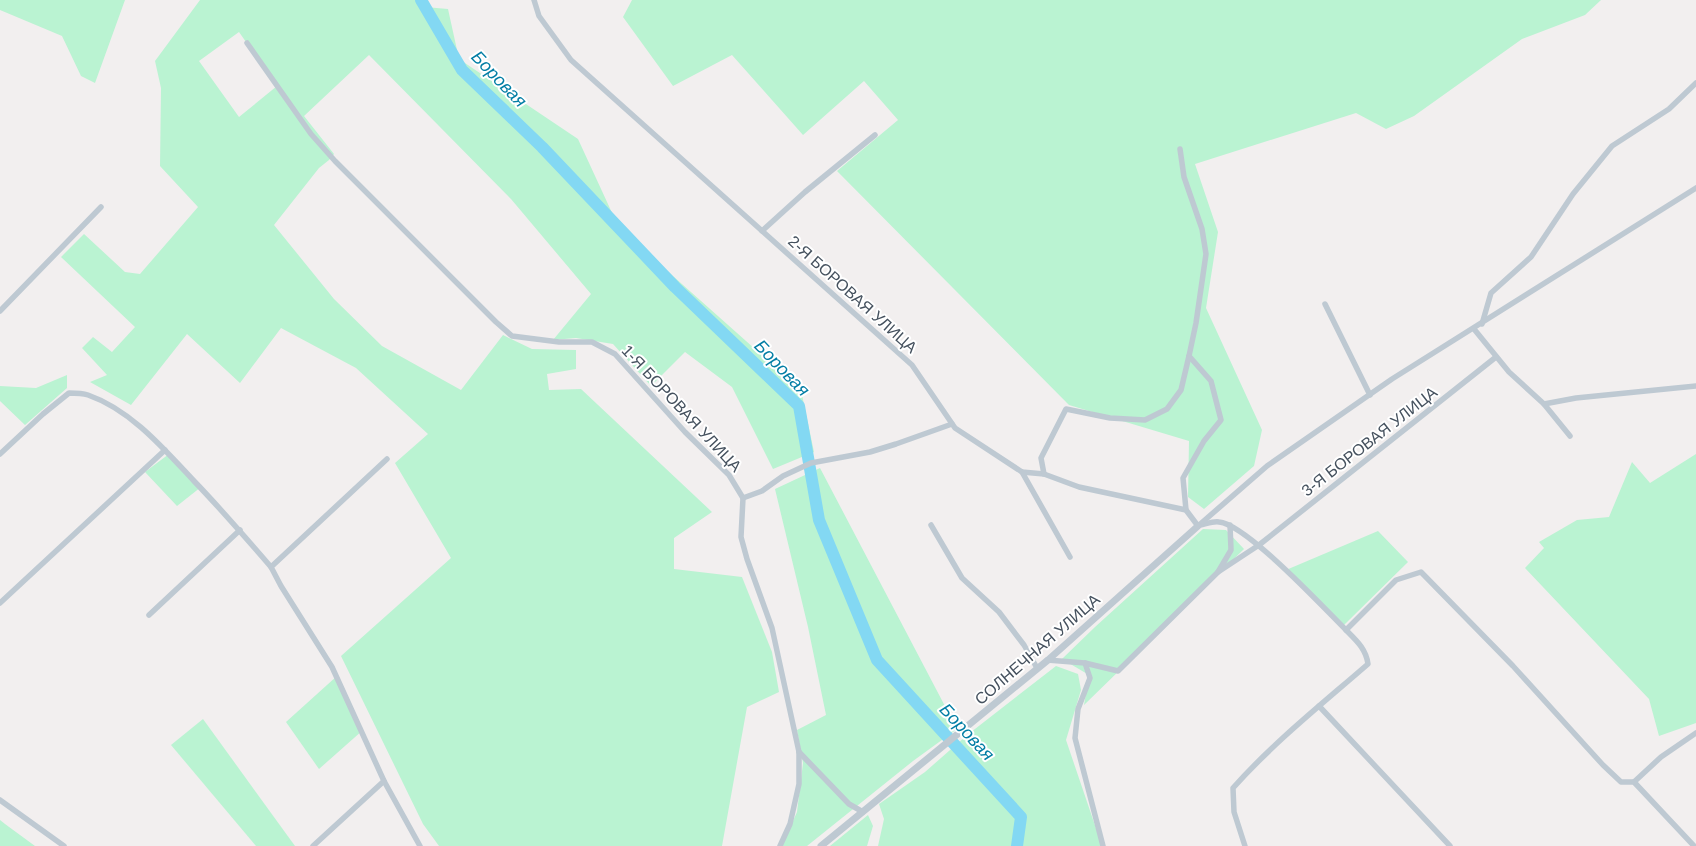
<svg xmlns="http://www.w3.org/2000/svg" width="1696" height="846" font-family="Arial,sans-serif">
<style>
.green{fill:#baf3d2;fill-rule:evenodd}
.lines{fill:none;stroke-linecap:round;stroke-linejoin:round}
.river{stroke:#83d8f3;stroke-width:12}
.minor{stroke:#bec9d2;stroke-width:5.5}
.tertiary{stroke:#bec9d2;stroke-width:7}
.labels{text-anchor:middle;stroke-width:4;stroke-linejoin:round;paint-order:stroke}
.street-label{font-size:16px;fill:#45515e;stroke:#fff}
.water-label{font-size:18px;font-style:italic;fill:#037ea5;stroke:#fff}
</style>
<rect width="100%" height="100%" fill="#f2efef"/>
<g class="green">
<path d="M0,0H125L95,83L81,76L62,36L0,10Z"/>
<path d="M200,0H422L425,7L448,9L459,59L578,139L619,228L801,390L814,452L773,469L732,387L685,352L651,386L613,344L576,338L553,340L591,294L511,199L369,55L304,116L334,154L329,160L319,168L274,225L334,299L382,346L461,390L503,335L532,349L576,350V369L547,374L549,390L581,389L712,512L674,538V569L742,577L772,652L779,692L747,707L722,846H439L423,824L341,656L451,558L395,463L428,434L356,368L281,328L240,383L187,334L131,405L90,382L107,375L82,348L93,337L112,352L135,327L61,257L84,234L125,272L140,274L198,207L160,166L161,88L155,61ZM239,32L277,86L239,117L199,61Z"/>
<path d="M632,0H1601L1585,15L1522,39L1414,116L1386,129L1356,113L1195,164L1218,232L1206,308L1262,430L1254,466L1204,509L1188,497L1189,441L1069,405L837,171L898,120L864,81L803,135L732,55L673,86L623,17Z"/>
<path d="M67,375V388L25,425L0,401V386L36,388Z"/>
<path d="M169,454L201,487L177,506L145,472Z"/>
<path d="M1696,454V723L1659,736L1649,699L1525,568L1544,548L1539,542L1577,520L1609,517L1632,462L1650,483Z"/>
<path d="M820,468L957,729L913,761L807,846H782L797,812L803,763L797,730L826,715L808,627L775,489Z"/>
<path d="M1203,529L1226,530L1244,549L1084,705L1089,675L1062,659L1095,627Z"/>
<path d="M1378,531L1408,562L1344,625L1286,570Z"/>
<path d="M1056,666L1078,674L1081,690L1066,740L1102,846H878L884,819L879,804L925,772L966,736Z"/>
<path d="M337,676L363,730L319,769L286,722Z"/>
<path d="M203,719L295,846H256L171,745Z"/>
<path d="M868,815L873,826L867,846H830Z"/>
<path d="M0,820L5,824L35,846H0Z"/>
</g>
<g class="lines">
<path class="river" d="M421,0L462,70L542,147L675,287L799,406L819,520L877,660L1021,817L1017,846"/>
<g class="minor">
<path d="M534,0L539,16L571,60L912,365L955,428L1022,472L1044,474L1079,487L1186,510L1198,526"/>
<path d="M247,43L311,134L335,161L496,322L512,336L559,342H592L615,354L685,432L729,475L743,498L741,537L747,559L772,628L799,752V784L790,824L780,846"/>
<path d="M1180,149L1184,177L1202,229L1206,254L1196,323L1189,356L1211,381L1221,420L1204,441L1183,478L1186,510"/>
<path d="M762,231L805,192L875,135"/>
<path d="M1325,304L1370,395"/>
<path d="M0,311L101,207"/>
<path d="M1482,324L1491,293L1531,257L1573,194L1612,146L1669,109L1696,83"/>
<path d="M1474,329L1509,372L1544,404L1576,398L1696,386"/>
<path d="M1544,404L1570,436"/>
<path d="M0,454L43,414L69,393C75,393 82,393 88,395C131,410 164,449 194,481C221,509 246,538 271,567"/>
<path d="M387,459L271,567L281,586L332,667L384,781L420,846"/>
<path d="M1022,472L1070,557"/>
<path d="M1044,474L1041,458L1066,409L1110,418L1145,420L1167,409L1181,390L1189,356"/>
<path d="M743,498L762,491L783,476L811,463L870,452L896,444L952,424"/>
<path d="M931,525L962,578L999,612L1024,645L1037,668"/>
<path d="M1200,525C1206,524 1213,521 1219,522C1246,524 1324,608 1346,630C1357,641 1366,649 1368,664C1322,704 1273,743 1233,788L1234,812L1245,846"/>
<path d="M1198,526L1267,466L1392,379L1696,188"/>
<path d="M1218,572L1259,545L1496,357"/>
<path d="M0,603L165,450"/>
<path d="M149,615L240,530"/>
<path d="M1346,630L1396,580L1421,572L1513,666L1603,765L1621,782H1634L1694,846"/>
<path d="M1047,660L1085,663L1118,671L1218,572L1231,550L1230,525"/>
<path d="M1085,663L1090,678L1078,709L1075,738L1103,846"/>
<path d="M1319,706L1450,846"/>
<path d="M799,752L849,804L863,812"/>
<path d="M1634,782L1661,757L1696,733"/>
<path d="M0,800L64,846"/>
<path d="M313,846L384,781"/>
</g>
<path class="tertiary" d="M821,846L1048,660L1198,526"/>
</g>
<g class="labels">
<g class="street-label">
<text transform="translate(853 294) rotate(42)" y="6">2-Я БОРОВАЯ УЛИЦА</text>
<text transform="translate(682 408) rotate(47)" y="6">1-Я БОРОВАЯ УЛИЦА</text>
<text transform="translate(1369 441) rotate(-38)" y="6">3-Я БОРОВАЯ УЛИЦА</text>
<text transform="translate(1037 649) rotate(-41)" y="6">СОЛНЕЧНАЯ УЛИЦА</text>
</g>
<g class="water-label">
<text transform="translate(499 79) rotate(46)" y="6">Боровая</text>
<text transform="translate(782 368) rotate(46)" y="6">Боровая</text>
<text transform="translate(967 732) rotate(47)" y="6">Боровая</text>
</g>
</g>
</svg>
